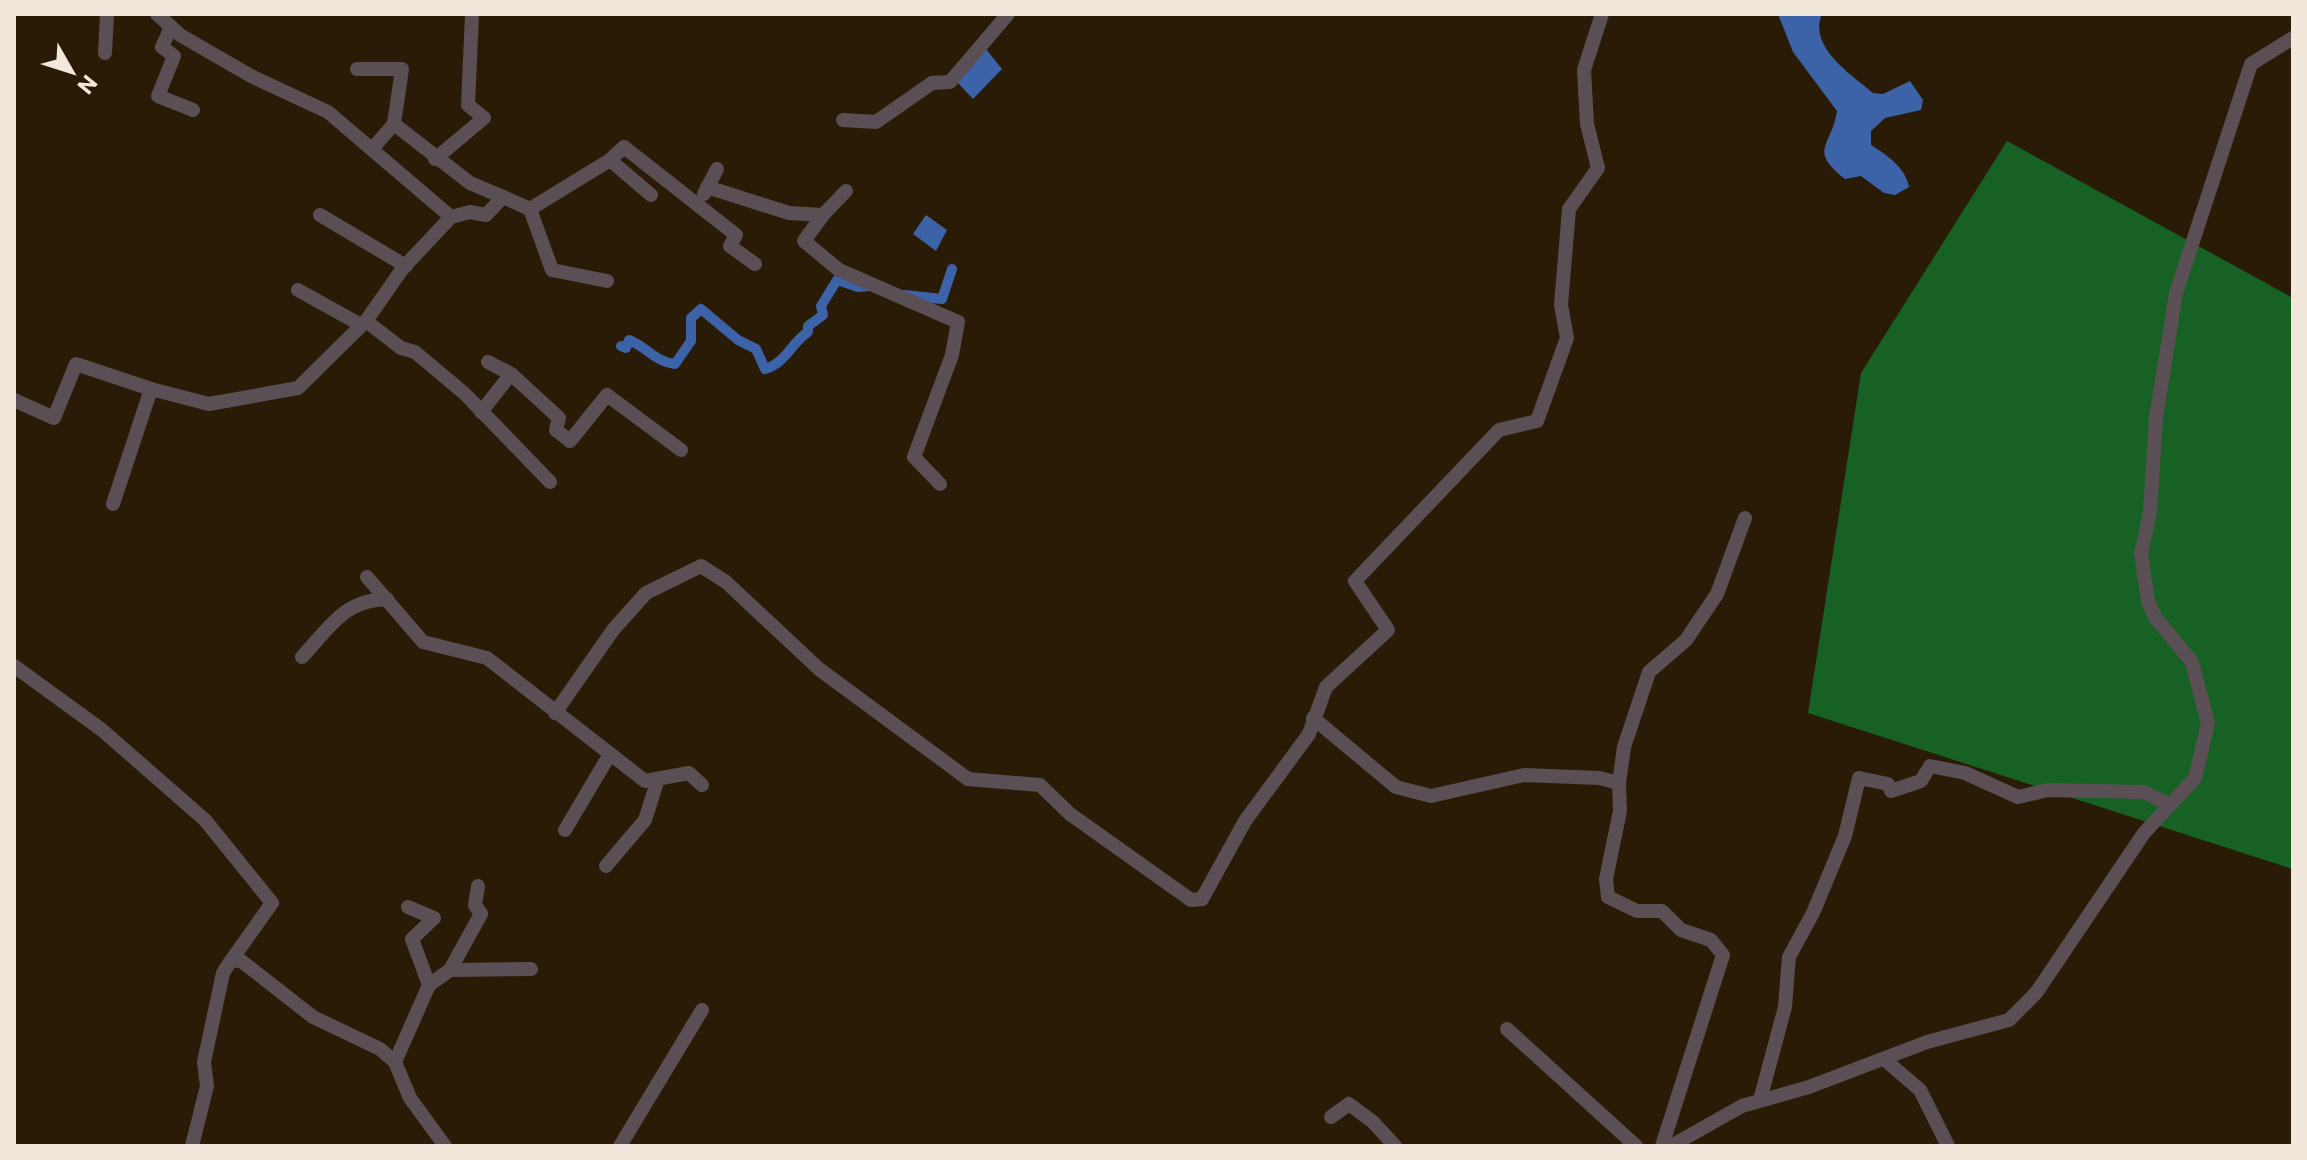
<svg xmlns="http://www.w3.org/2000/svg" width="2307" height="1160" font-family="Commissioner,sans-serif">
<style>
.forest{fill:#176124}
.water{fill:#3c63a7}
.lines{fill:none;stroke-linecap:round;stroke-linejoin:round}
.canal{stroke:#3c63a7;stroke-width:10}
.minor{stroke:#5b4f56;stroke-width:14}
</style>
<rect width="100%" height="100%" fill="#291b06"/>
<path class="forest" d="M2007,141L2293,298V869L1808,713L1861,373Z"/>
<g class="water">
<path d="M1778,14H1822C1808,47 1851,74 1873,93L1883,94L1910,81L1923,100L1921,110L1885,118L1871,131V145C1887,155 1906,168 1909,187L1895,195L1884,193L1861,176L1845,179C1808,149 1831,148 1837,111L1793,52Z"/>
<path d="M986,49L1002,69L973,99L955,80Z"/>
<path d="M926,215L947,230L936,251L913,234Z"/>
</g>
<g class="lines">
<g class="canal">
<path d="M905,295L942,299L952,269"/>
<path d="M621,346L626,348L629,340C647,347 655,362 675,364L691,341V318L701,309L738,340L756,349L765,369C786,363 791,343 808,332V326L823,315L821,306L837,280L858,287L870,286"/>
</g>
<g class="minor">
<path d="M157,14L180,35L251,76L328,112L451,217"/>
<path d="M171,27L162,47L174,56L158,96L193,110"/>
<path d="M105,53L107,14"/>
<path d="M357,69H402L394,124"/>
<path d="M843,120L876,122L932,83L950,82L1008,14"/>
<path d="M435,159L484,118L468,105L472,14"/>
<path d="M610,160L624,147L736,235L730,246L755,264"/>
<path d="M707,187L789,213L823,215L846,191"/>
<path d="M704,194L717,169"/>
<path d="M503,197L530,209L610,160L651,195"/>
<path d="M530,209L552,270L607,281"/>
<path d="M320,215L406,266"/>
<path d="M823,215L804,241L839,270L958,322L952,355L914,457L940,484"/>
<path d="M298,290L361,325"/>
<path d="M366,321L401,348L415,352L465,394L550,482"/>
<path d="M488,362L511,374"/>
<path d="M14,400L54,418L76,364L151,389"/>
<path d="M481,412L511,374L559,418L556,430L570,441L607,395L681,450"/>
<path d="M113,504L151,389L209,404L298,388L366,321L403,268L451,217L470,212L486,215L503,197L470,183L394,124L372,149"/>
<path d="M367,577L423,642L487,658L645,781L689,773L702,785"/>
<path d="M302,657C330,627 344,600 387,599"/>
<path d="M14,666L102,730L205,820L272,903L230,962"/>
<path d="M555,713L613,630L646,593L701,566L726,582L819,669L968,779L1040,785L1070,814L1191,900L1202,899L1245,821L1309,734L1326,687L1388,630L1355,581L1499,430L1537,421L1567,338L1561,305L1569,209L1598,168L1587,124L1584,70L1602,14"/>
<path d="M1313,718L1396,787L1431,796L1524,775L1599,778L1619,783"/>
<path d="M565,830L610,754"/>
<path d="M606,866L645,820L658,779"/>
<path d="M408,907L434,918L412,939L429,985L450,970L481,914L475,905L478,886"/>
<path d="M450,970L531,969"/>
<path d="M1507,1029L1636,1146"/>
<path d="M1884,1059L1920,1090L1948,1146"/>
<path d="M395,1062L429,985"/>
<path d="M1760,1100L1785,1007L1789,957L1813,913L1845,836L1859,778L1888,784L1891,791L1921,781L1930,766L1965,773L2018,797L2048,790L2144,792L2170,805"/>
<path d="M1331,1117L1349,1104L1373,1122L1395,1146"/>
<path d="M192,1146L207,1086L204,1062L223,973L230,962L240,960L313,1017L380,1049L395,1062L410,1098L445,1146"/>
<path d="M620,1146L702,1010"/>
<path d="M1662,1146L1723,955L1711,940L1681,930L1662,911H1637L1608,897L1606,879L1620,811L1619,783L1624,747L1649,672L1686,640L1717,594L1745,518"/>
<path d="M1671,1146L1742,1106L1809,1087L1927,1042L2009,1020L2036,993L2144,833L2195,778L2208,723L2192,662L2155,617L2148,601L2141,554L2150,512L2156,418L2176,293L2251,64L2293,38"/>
</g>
</g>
<rect width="2307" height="1160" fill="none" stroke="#f1e7db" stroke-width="32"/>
<g transform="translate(72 72) rotate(129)" stroke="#291b06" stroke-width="6" paint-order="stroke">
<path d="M0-6L14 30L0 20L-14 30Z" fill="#f1e7db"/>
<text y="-12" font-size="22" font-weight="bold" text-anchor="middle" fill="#f1e7db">N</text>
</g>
</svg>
